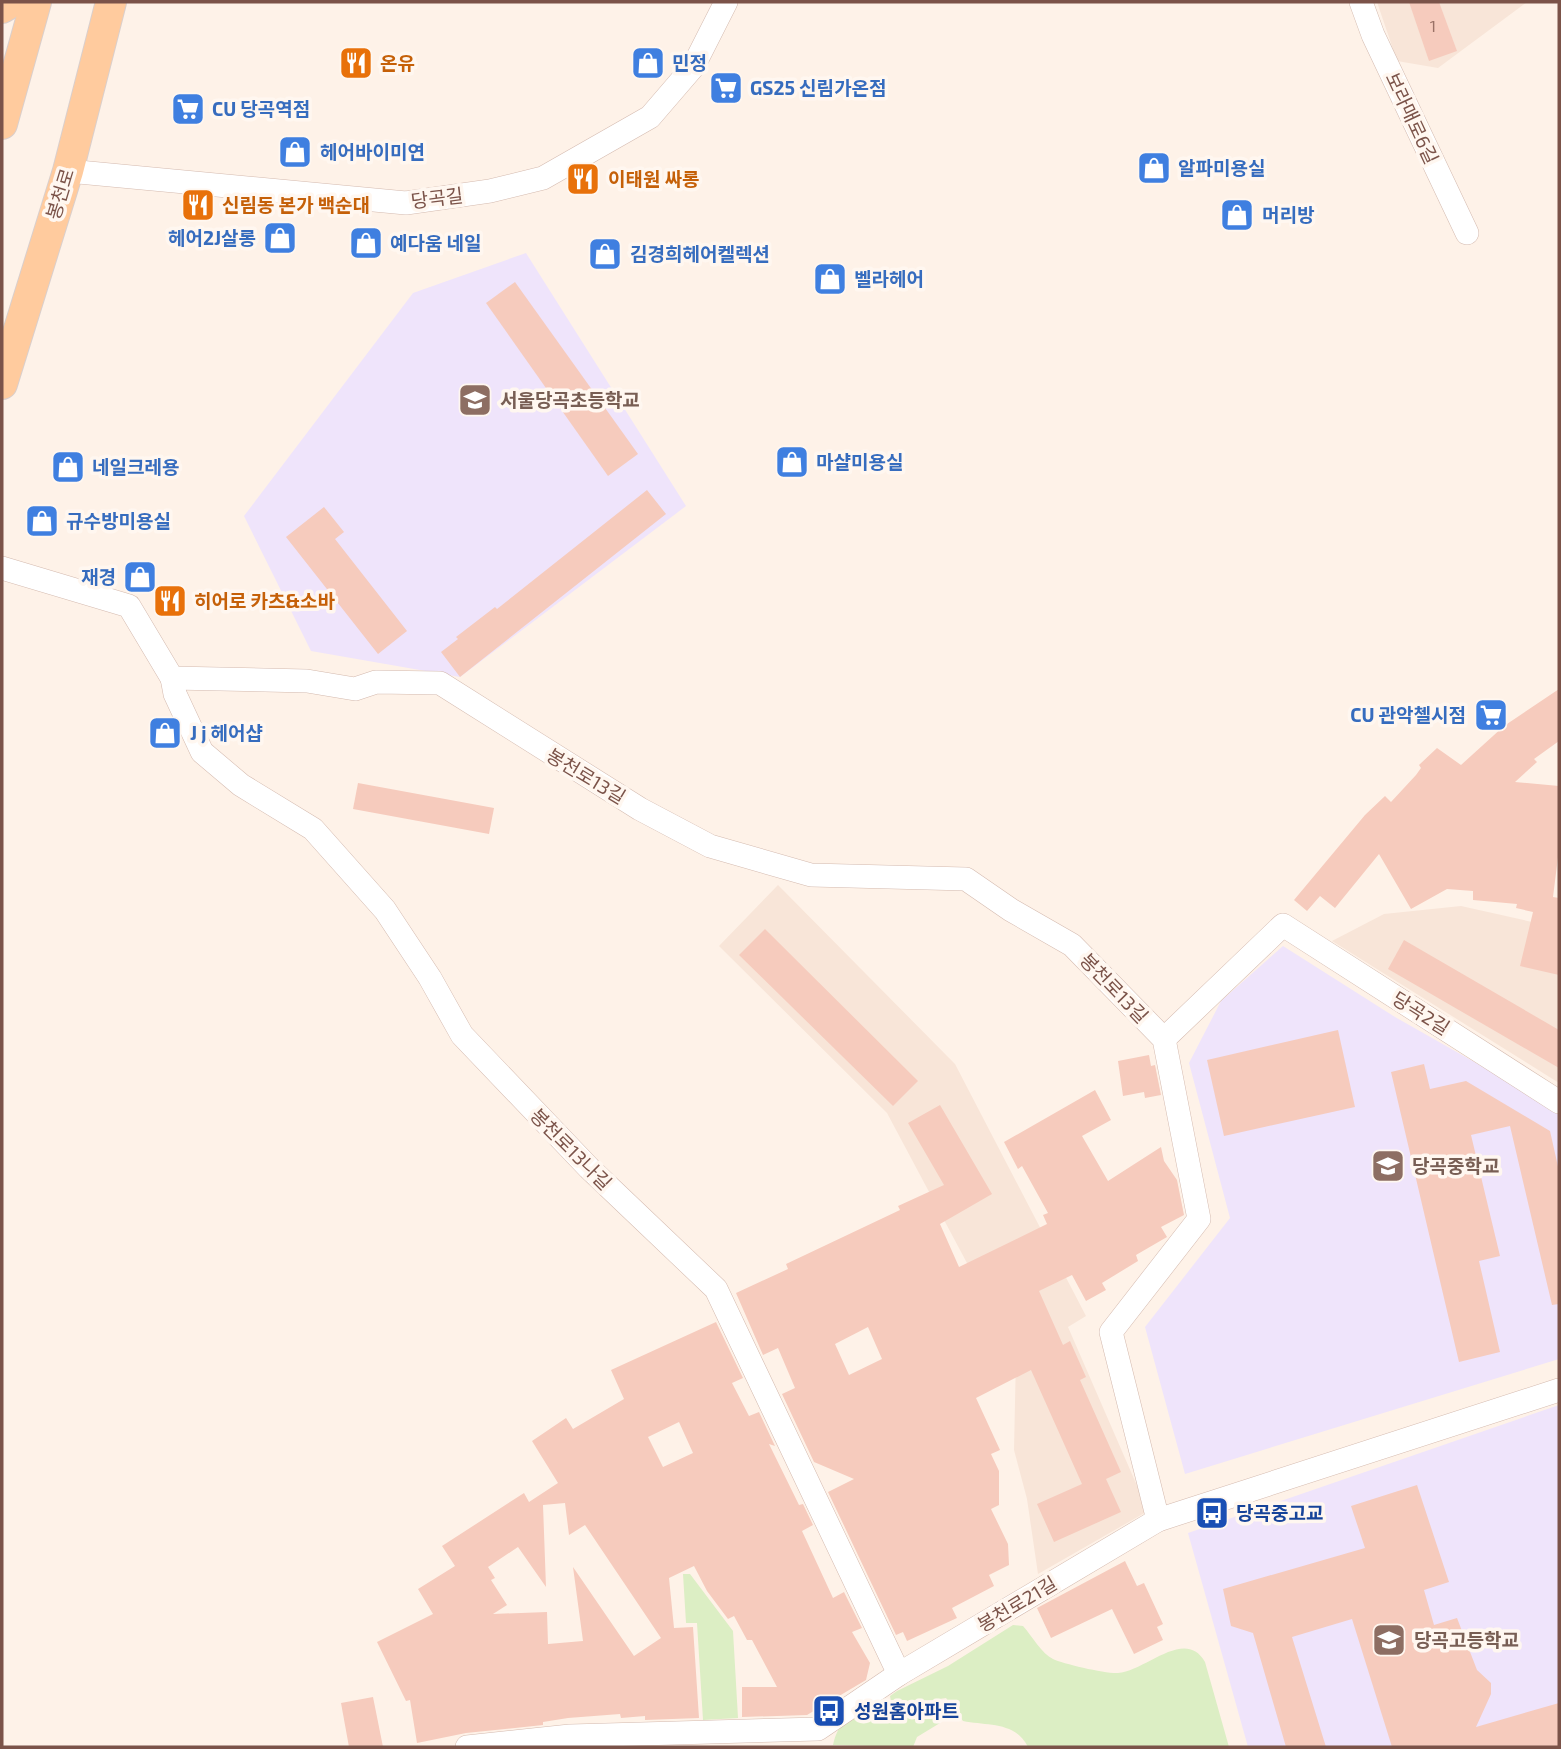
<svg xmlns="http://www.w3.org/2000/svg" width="1561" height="1749" font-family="'Exo 2','Noto Sans KR',sans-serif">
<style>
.residential{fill:#f8e5d8}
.education{fill:#efe4fb}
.green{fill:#dceec4}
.building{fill:#f6cbbd;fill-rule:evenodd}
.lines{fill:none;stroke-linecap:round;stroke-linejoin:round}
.minor-casing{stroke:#d4baaf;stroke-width:24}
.major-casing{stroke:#dacfcc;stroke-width:32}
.minor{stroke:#fff;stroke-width:23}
.major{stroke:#ffcb9e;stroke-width:30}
.labels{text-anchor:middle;stroke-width:7;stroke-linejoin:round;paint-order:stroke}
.number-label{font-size:16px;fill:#9a7166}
.food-label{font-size:19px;font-weight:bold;fill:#c56008;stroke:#fff7f0;text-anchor:start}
.shop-label{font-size:19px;font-weight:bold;fill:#366cbe;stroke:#fff7f0;text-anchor:start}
.street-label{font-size:19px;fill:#7b5349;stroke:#fff7f0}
.education-label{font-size:19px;font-weight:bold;fill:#785e54;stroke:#fff7f0;text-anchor:start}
.transit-label{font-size:19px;font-weight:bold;fill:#164399;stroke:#fff7f0;text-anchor:start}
</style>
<rect width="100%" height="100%" fill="#fef2e8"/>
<g class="residential">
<path d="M1377,2H1527L1438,68L1397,61Z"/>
<path d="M778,885L955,1064L1086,1316L1068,1327L1148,1511L1038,1574L1027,1499L1014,1450L1016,1355L887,1113L719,946Z"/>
<path d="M1461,906L1559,928V1083L1332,941L1384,914Z"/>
</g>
<g class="education">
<path d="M526,253L686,506L460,677L311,651L244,516L413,293Z"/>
<path d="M1283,946L1395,1017L1552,1106L1559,1114V1359L1185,1474L1145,1327L1230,1218L1189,1063L1221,1001Z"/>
<path d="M1559,1405V1747H1248L1188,1533Z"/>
</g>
<g class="green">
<path d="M683,1574H690L733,1631L738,1718L703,1720L697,1623H686Z"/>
<path d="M1013,1625L1023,1626C1032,1636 1042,1654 1053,1659C1063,1664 1107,1674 1118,1673C1146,1671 1185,1627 1205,1662L1229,1747H1028C1015,1721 987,1726 963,1721L946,1698L901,1705L891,1701L890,1696L897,1691L948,1666Z"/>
<path d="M937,1706L943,1710L944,1716L940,1723L917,1737L913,1747L833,1745C842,1705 865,1720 894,1717C908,1715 923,1709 937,1706Z"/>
</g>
<g class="building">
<path d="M1409,2H1439L1457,51L1429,61Z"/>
<path d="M515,282L638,454L608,476L486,303Z"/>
<path d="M647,490L666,514L460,677L441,652L458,639L456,637L495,607L497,609Z"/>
<path d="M324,507L344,532L335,539L407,631L378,654L286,537Z"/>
<path d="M1559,689V741L1534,759L1537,762L1515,782L1559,786V849L1553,897L1559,898V975L1520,966L1533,912L1516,908L1517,904L1473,900V891L1447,889L1411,909L1379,854L1335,908L1320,896L1307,911L1294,900L1365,815L1385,796L1391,802L1416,775L1421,768L1419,765L1437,748L1461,765L1504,726Z"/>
<path d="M358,783L494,808L489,834L353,809Z"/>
<path d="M765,929L918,1081L893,1106L739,955Z"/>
<path d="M1404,940L1559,1030V1068L1388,969Z"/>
<path d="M1338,1030L1355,1107L1224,1136L1207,1060Z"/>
<path d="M1149,1055L1151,1066L1155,1065L1161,1095L1145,1098L1144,1092L1123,1096L1118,1061Z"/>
<path d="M1424,1064L1430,1089L1466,1081L1550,1131L1559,1171V1304L1552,1305L1510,1126L1471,1135L1500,1256L1479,1261L1500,1352L1459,1362L1391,1072Z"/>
<path d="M1095,1090L1111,1120L1082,1136L1108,1181L1161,1147L1164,1161L1177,1180L1184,1215L1161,1227L1167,1237L1136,1255L1138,1261L1102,1283L1106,1290L1086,1301L1072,1275L1039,1291L1063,1345L1070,1341L1086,1377L1080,1380L1121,1472L1106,1479L1121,1512L1054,1542L1037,1504L1082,1484L1031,1370L976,1398L1000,1450L991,1454L999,1471V1505L991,1509L1008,1544L1009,1565L989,1575L994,1586L952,1608L957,1618L907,1641L903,1632L896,1635L828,1492L854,1479L814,1462L782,1394L795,1388L778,1348L763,1355L736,1293L788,1269L786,1264L900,1210L898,1206L944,1185L908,1123L940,1105L992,1194L940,1224L959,1267L1047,1224L1043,1215L1048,1213L1022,1166L1018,1169L1004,1142ZM868,1327L882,1359L849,1375L835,1344Z"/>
<path d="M716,1322L743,1378L732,1383L749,1416L759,1412L775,1446L769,1444L799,1505L803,1504L813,1525L802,1531L833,1598L844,1592L862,1628L852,1632L870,1663L866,1680L807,1715L742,1717V1687H777L752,1640H747L734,1616L728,1619L707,1591L694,1566L669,1578L674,1628L693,1627L699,1718L645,1720V1716L621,1718L620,1714L568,1718L543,1722V1725L466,1733L417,1743L410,1700L406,1701L377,1642L433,1614L418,1589L455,1566L442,1546L524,1493L529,1502L558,1483L532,1441L566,1418L573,1429L624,1399L611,1370ZM679,1422L693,1453L663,1467L648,1437ZM565,1503L569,1535L585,1525L661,1638L634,1656L573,1567L583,1641L548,1644L547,1612L493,1614L507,1605L491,1580L495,1578L488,1567L518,1547L546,1587L543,1505Z"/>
<path d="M1417,1485L1449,1582L1424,1590L1434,1625L1457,1618L1477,1670L1491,1683V1694L1476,1727L1559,1703V1747H1392L1352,1619L1292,1637L1326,1747H1286L1253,1633L1231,1626L1223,1589L1365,1548L1351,1506Z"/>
<path d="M1125,1561L1137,1586L1144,1583L1163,1624L1157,1627L1163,1640L1134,1654L1112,1609L1051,1638L1037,1608Z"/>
<path d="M373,1697L383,1747H349L341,1703Z"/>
</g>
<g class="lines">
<defs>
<g id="minor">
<path d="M1361,2L1373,35L1467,233"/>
<path d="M68,171L406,203L490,191L543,178L650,117L693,67L726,2"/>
<path d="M2,568L129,606L172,678L307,681L355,689L376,682L440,683L640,809L710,846L811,875L966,879L1011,910L1072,945L1164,1039L1199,1219L1111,1332L1158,1520"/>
<path d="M172,678L175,694L202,752L241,785L313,829L385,910L430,978L462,1035L589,1168L716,1289L899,1674"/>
<path d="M1164,1039L1283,925L1559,1102"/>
<path d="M467,1747L570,1736L818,1729L899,1674L1158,1520L1559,1390"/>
</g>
<g id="major">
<path d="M2,8L12,2"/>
<path d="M2,124L36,2"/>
<path d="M2,384L68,171L111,2"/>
</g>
</defs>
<use href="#minor" class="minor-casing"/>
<use href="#major" class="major-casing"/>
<use href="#minor" class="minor"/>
<use href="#major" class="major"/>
</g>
<defs>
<symbol id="restaurant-square" viewBox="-11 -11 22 22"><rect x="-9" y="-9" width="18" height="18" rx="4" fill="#e8710a" stroke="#fff7f0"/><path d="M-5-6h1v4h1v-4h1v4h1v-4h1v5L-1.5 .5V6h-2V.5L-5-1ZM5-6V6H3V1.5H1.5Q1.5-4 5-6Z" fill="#fff"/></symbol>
<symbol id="shop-square" viewBox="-11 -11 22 22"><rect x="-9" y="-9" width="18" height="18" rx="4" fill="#3f7fe0" stroke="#fff7f0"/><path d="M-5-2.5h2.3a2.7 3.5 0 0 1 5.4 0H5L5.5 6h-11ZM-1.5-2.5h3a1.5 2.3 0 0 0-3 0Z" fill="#fff"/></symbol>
<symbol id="supermarket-square" viewBox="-11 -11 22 22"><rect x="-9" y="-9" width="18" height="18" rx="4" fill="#3f7fe0" stroke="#fff7f0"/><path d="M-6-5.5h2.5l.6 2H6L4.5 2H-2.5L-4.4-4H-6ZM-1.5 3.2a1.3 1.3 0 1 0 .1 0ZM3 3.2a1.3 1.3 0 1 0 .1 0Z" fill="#fff"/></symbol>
<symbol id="school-square" viewBox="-11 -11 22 22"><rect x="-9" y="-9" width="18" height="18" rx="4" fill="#8d6e63" stroke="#fff7f0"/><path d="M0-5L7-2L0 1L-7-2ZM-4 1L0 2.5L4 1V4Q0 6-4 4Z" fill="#fff"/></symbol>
<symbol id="bus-square" viewBox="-11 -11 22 22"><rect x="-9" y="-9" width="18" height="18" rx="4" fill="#1a4fb4" stroke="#fff7f0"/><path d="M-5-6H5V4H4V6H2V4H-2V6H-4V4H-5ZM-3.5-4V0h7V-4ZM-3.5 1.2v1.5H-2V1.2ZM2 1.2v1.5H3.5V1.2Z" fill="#fff"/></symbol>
</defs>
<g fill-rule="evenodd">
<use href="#restaurant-square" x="337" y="44" width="38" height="38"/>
<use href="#shop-square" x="629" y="44" width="38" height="38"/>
<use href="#supermarket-square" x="707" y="69" width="38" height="38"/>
<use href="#supermarket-square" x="169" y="90" width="38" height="38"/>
<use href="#shop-square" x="276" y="133" width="38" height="38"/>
<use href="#shop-square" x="1135" y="149" width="38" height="38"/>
<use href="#restaurant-square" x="564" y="160" width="38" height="38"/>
<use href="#restaurant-square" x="179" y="186" width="38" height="38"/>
<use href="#shop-square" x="1218" y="196" width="38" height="38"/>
<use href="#shop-square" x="261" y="219" width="38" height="38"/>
<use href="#shop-square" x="347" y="224" width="38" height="38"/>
<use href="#shop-square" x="586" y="235" width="38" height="38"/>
<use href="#shop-square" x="811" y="260" width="38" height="38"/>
<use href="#school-square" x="456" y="381" width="38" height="38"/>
<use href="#shop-square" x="773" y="443" width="38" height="38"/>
<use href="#shop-square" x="49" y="448" width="38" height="38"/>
<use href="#shop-square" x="23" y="502" width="38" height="38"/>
<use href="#shop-square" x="121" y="558" width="38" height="38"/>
<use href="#restaurant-square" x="151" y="582" width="38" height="38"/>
<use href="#supermarket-square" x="1472" y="696" width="38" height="38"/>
<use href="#shop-square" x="146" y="714" width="38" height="38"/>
<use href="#school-square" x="1369" y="1147" width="38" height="38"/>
<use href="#bus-square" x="1193" y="1494" width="38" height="38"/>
<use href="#school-square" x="1370" y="1621" width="38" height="38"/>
<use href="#bus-square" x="810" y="1692" width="38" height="38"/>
</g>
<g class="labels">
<g class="number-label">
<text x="1433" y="32">1</text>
</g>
<g class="food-label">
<text x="380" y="70">온유</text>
<text x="608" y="186">이태원 싸롱</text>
<text x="222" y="212">신림동 본가 백순대</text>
<text x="194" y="608">히어로 카츠&amp;소바</text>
</g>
<g class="shop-label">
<text x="672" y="70">민정</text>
<text x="750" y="95">GS25 신림가온점</text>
<text x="212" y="116">CU 당곡역점</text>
<text x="320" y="159">헤어바이미연</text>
<text x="1178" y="175">알파미용실</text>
<text x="1262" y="222">머리방</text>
<text x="256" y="245" text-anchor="end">헤어2J살롱</text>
<text x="390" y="250">예다움 네일</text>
<text x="630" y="261">김경희헤어켈렉션</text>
<text x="854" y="286">벨라헤어</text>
<text x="816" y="469">마샬미용실</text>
<text x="92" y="474">네일크레용</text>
<text x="66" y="528">규수방미용실</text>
<text x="116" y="584" text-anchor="end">재경</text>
<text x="1466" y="722" text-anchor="end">CU 관악첼시점</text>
<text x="190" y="740">J j 헤어샵</text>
</g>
<g class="street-label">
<text transform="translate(1412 118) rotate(65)" y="7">보라매로6길</text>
<text transform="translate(60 194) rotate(-73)" y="7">봉천로</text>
<text transform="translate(437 198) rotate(-7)" y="7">당곡길</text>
<text transform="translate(586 776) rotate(31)" y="7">봉천로13길</text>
<text transform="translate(1114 988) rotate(46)" y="7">봉천로13길</text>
<text transform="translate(1421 1013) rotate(32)" y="7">당곡2길</text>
<text transform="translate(571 1149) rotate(45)" y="7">봉천로13나길</text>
<text transform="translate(1017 1604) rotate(-31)" y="7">봉천로21길</text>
</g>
<g class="education-label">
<text x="500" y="407">서울당곡초등학교</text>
<text x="1412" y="1173">당곡중학교</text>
<text x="1414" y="1647">당곡고등학교</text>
</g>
<g class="transit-label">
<text x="1236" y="1520">당곡중고교</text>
<text x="854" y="1718">성원홈아파트</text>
</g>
</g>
<rect width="1561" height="1749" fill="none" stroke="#7b5349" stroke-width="7"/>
</svg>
